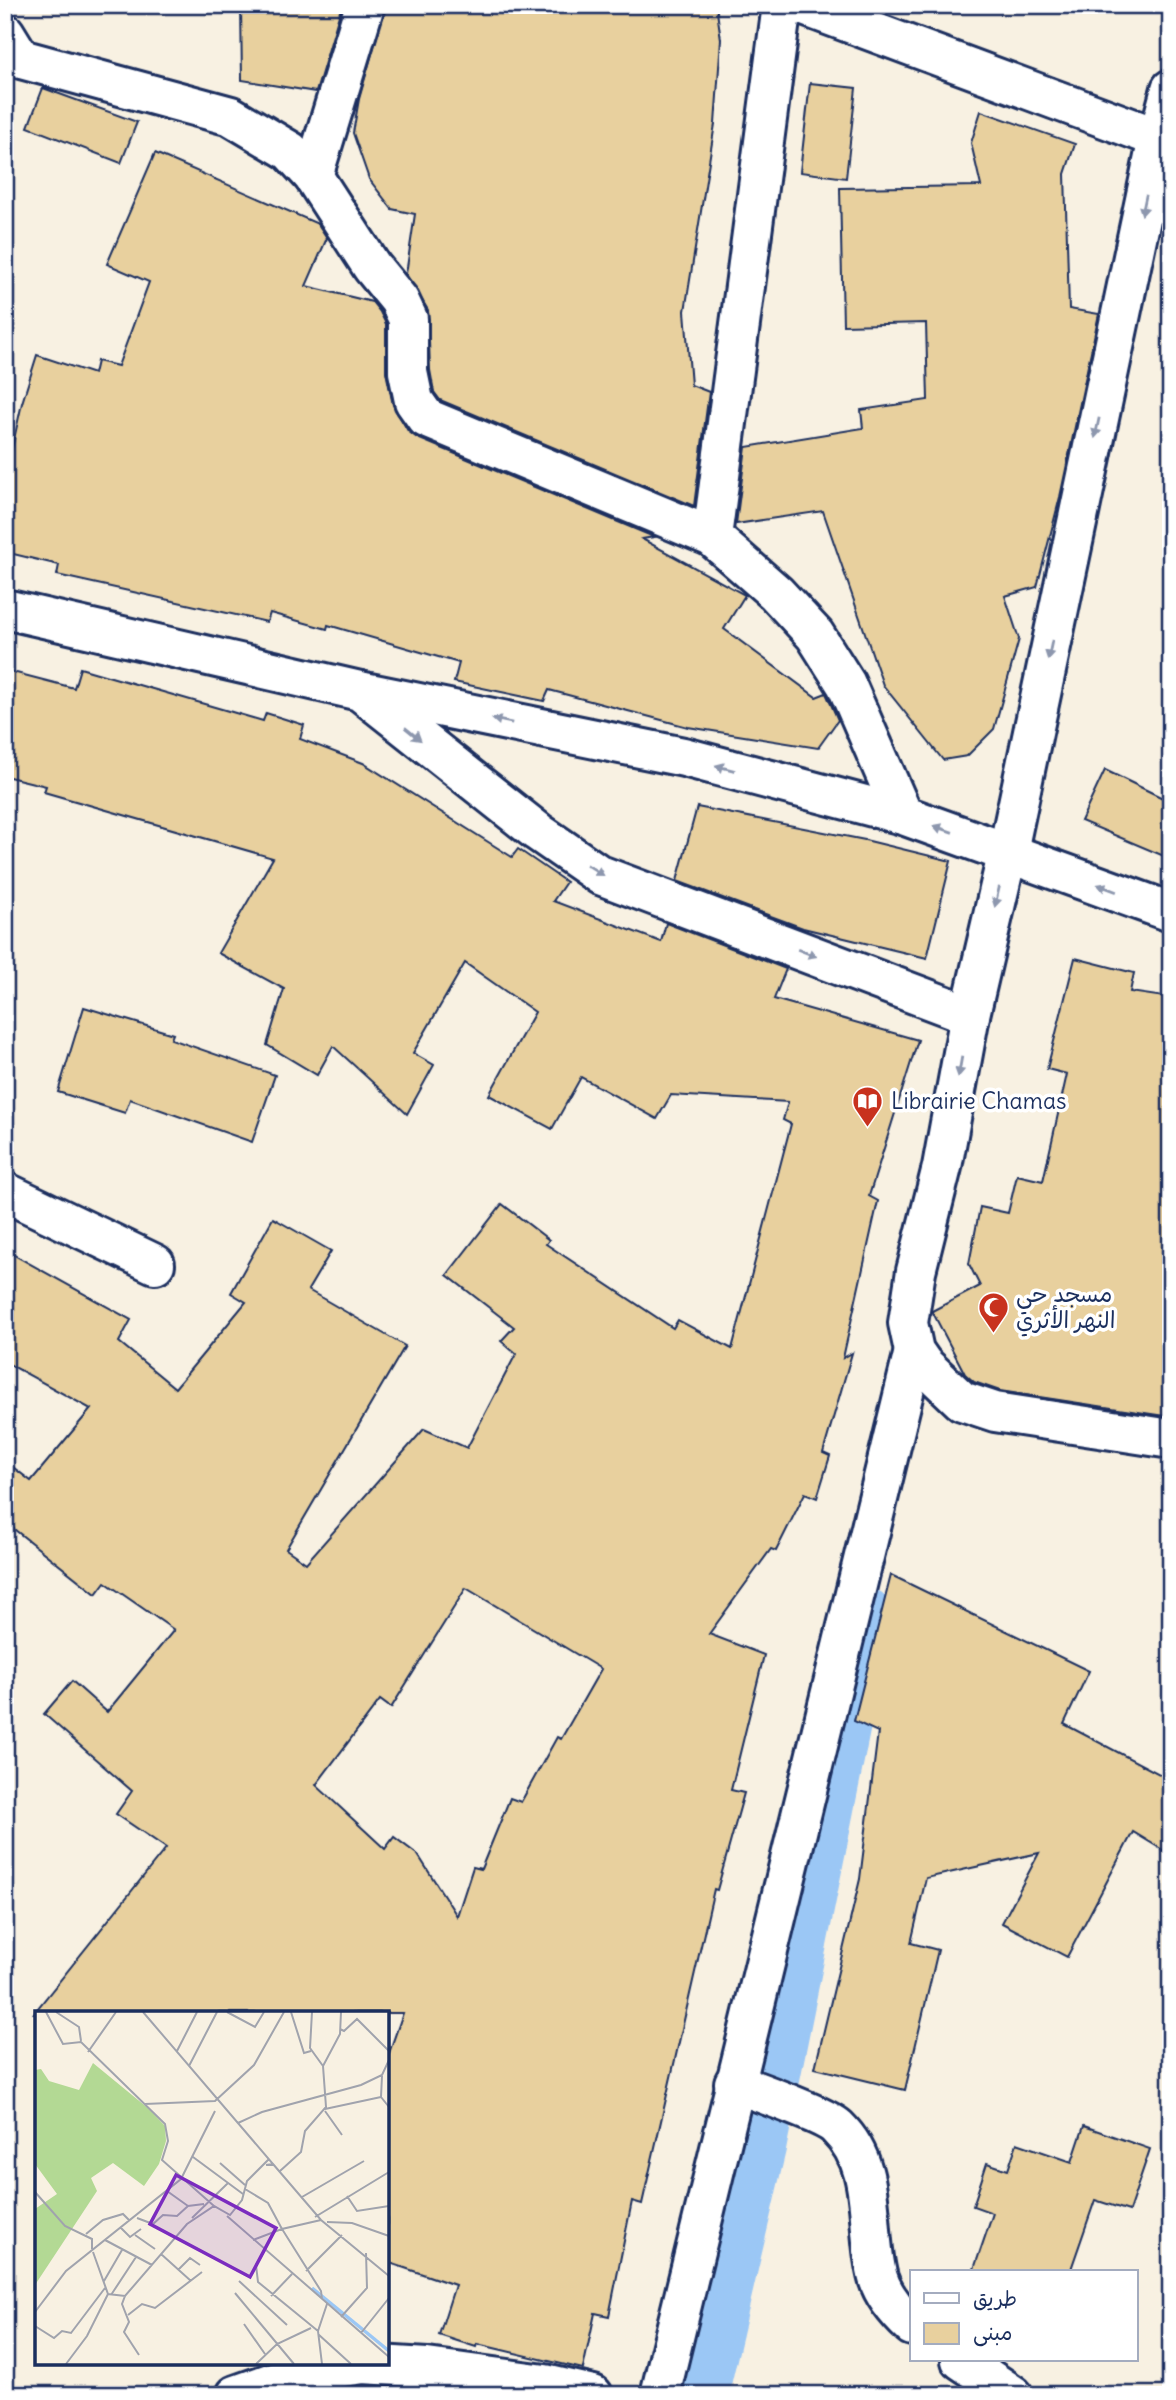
<svg xmlns="http://www.w3.org/2000/svg" width="1176" height="2400" font-family="Delius,'Playpen Sans Arabic',sans-serif">
<style>
.lines{fill:none;stroke-linecap:round;stroke-linejoin:round}
.canal{stroke:#9bc7f5;stroke-width:52}
.building{fill:#e8d09e;stroke:#1b2f5e;stroke-width:2;fill-rule:evenodd}
.street-casing{stroke:#1b2f5e;stroke-width:44}
.secondary-casing{stroke:#1b2f5e;stroke-width:44}
.street{stroke:#fff;stroke-width:38}
.secondary{stroke:#fff;stroke-width:38}
.oneway{fill:#8d97ae}
.labels{text-anchor:middle;stroke-width:7;stroke-linejoin:round;paint-order:stroke}
.poi-label{font-size:23px;fill:#1b2f5e;stroke:#fff;text-anchor:start}
.inset-river{fill:none;stroke:#9bc7f5;stroke-width:3.5}
.inset-road{fill:none;stroke:#a0a3ad;stroke-width:2}
.view{fill:#7b2cbf;fill-opacity:0.15;stroke:#7b2cbf;stroke-width:3.5}
.inset-edge{fill:none;stroke:#1b2f5e;stroke-width:3.5}
</style>
<rect width="100%" height="100%" fill="#f8f1e2"/>
<filter id="ink" filterUnits="userSpaceOnUse"><feTurbulence type="fractalNoise" baseFrequency=".0143" numOctaves="2"/><feDisplacementMap in="SourceGraphic" scale="14" xChannelSelector="R" yChannelSelector="G"/><feConvolveMatrix kernelMatrix="1 2 1 2 8 2 1 2 1" color-interpolation-filters="sRGB"/></filter>
<g filter="url(#ink)">
<g class="lines">
<path class="canal" d="M702,2395L761,2143L867,1614"/>
</g>
<g class="building">
<path d="M241,5H342L316,92L242,80Z"/>
<path d="M386,5H716L721,39L715,124L685,311L691,385L709,392L694,506L440,400L434,392L430,370L428,310L406,274L415,214L392,209L369,179L353,133L359,99Z"/>
<path d="M810,83L856,88L846,178L800,172Z"/>
<path d="M43,88L137,122L121,163L28,127Z"/>
<path d="M981,111L1075,144L1065,174L1069,309L1099,314L1060,497L1037,587L1005,596L1019,639L994,729L967,756L943,760L883,685L823,511L736,524L746,447L863,428L861,410L928,400L926,323L843,325L840,188L981,186L971,143Z"/>
<path d="M155,153L318,224L327,238L306,286L372,302L380,312L386,324V372L393,405L408,431L417,438L654,537L642,539L745,595L724,629L816,697L826,693L838,720L818,748L688,727L549,690L544,701L454,682L459,663L328,625L327,629L270,613L267,622L57,575L59,565L5,552V480L22,403L37,355L94,374L97,361L118,366L149,282L107,264Z"/>
<path d="M80,668L263,721L266,713L304,725L300,739L363,763L512,857L518,849L566,882L553,901L661,942L666,923L786,969L774,999L918,1040L869,1196L878,1201L843,1358L852,1353L823,1453L830,1456L817,1498L805,1493L776,1551L771,1549L709,1634L764,1655L731,1790L744,1793L717,1890L714,1889L642,2204L632,2201L609,2316L595,2313L583,2369L477,2344L476,2347L439,2335L455,2285L387,2262V2059L403,2013H34L166,1848L116,1814L132,1791L44,1714L72,1681L107,1712L174,1630L105,1582L96,1594L5,1522V1461L31,1481L91,1409L5,1362V1250L131,1320L119,1342L175,1388L246,1302L231,1293L273,1218L331,1251L308,1290L405,1346L286,1549L306,1563L424,1429L467,1448L516,1354L501,1341L514,1327L447,1275L502,1204L549,1240L546,1244L673,1328L678,1320L732,1349L791,1124L783,1120L788,1102L671,1095L657,1119L581,1077L552,1129L489,1095L535,1012L465,963L413,1053L434,1065L407,1114L333,1046L317,1075L267,1045L284,989L218,953L273,858L44,792L46,786L5,776V670L74,688ZM466,1588L601,1669L561,1739L557,1737L521,1802L510,1798L481,1869L473,1867L457,1916L418,1855L394,1837L385,1849L316,1785L380,1700L391,1708Z"/>
<path d="M1105,770L1171,802V859L1081,821Z"/>
<path d="M697,807L865,840L951,861L927,958L803,928L677,881Z"/>
<path d="M1075,958L1134,973L1130,992L1171,998V1417L1000,1391L974,1382L965,1374L932,1311L980,1286L969,1264L980,1207L1008,1213L1017,1175L1043,1181L1067,1074L1047,1069Z"/>
<path d="M84,1007L173,1034L171,1039L275,1075L252,1142L130,1099L125,1113L58,1092Z"/>
<path d="M891,1575L1089,1671L1064,1724L1171,1780V1855L1133,1832L1067,1957L1002,1923L1039,1853L926,1878L911,1943L938,1950L905,2090L815,2068L860,1879L878,1732L854,1721Z"/>
<path d="M1084,2126L1150,2149L1129,2211L1095,2200L1070,2272H973L993,2213L973,2206L987,2163L1008,2170L1017,2143L1072,2162Z"/>
</g>
<g class="lines">
<defs>
<g id="street">
<path d="M5,33L21,59L231,116L290,151L313,176L372,267L399,300L408,319V372L414,401L426,418L712,537L776,593L815,635L846,684L903,815"/>
<path d="M313,176L365,5"/>
<path d="M712,537L782,5"/>
<path d="M360,691L684,757L903,815L1171,912"/>
<path d="M970,1015L1008,851L1158,138L1171,89"/>
<path d="M5,1192L155,1264"/>
<path d="M734,2083C753,2090 826,2116 837,2127C880,2169 864,2228 878,2278C884,2297 898,2313 912,2326"/>
<path d="M961,2360L1013,2395"/>
<path d="M236,2395L293,2375L363,2364L427,2368L545,2384L593,2395"/>
</g>
<g id="secondary">
<path d="M801,5L1158,138L1171,139"/>
<path d="M5,609L360,691L538,832L600,875L970,1015L942,1167L916,1271L908,1323L914,1351L923,1364L962,1401L995,1412L1171,1439"/>
<path d="M660,2395L914,1351"/>
</g>
</defs>
<use href="#street" class="street-casing"/>
<use href="#secondary" class="secondary-casing"/>
<use href="#street" class="street"/>
<use href="#secondary" class="secondary"/>
</g>
<defs><path id="oneway-solid" d="M-6-.8H1V-3.2L6.5 0L1 3.2V.8H-6Z" transform="scale(1.75)"/></defs>
<g class="oneway">
<use href="#oneway-solid" transform="translate(1144 205) rotate(102)"/>
<use href="#oneway-solid" transform="translate(1097 428) rotate(102)"/>
<use href="#oneway-solid" transform="translate(1050 650) rotate(102)"/>
<use href="#oneway-solid" transform="translate(502 721) rotate(-168)"/>
<use href="#oneway-solid" transform="translate(413 734) rotate(39)"/>
<use href="#oneway-solid" transform="translate(725 768) rotate(-165)"/>
<use href="#oneway-solid" transform="translate(943 829) rotate(-161)"/>
<use href="#oneway-solid" transform="translate(595 870) rotate(32)"/>
<use href="#oneway-solid" transform="translate(1107 888) rotate(-159)"/>
<use href="#oneway-solid" transform="translate(997 897) rotate(103)"/>
<use href="#oneway-solid" transform="translate(807 953) rotate(21)"/>
<use href="#oneway-solid" transform="translate(960 1067) rotate(100)"/>
</g>
</g>
<defs>
<symbol id="library-pin" viewBox="-11 -11 22 30"><path d="M0 17L-7.5 6A9.5 9.5 0 1 1 7.5 6Z" fill="#c8321e" stroke="#fff"/><path d="M-6-4Q-3-5.5-.7-3.5V5Q-3 3-6 4ZM6-4Q3-5.5 .7-3.5V5Q3 3 6 4Z" fill="#fff"/></symbol>
<symbol id="mosque-pin" viewBox="-11 -11 22 30"><path d="M0 17L-7.5 6A9.5 9.5 0 1 1 7.5 6Z" fill="#c8321e" stroke="#fff"/><path d="M3.5-4.9A6 6 0 1 0 3.5 4.9A5 5 0 1 1 3.5-4.9Z" fill="#fff"/></symbol>
</defs>
<g fill-rule="evenodd">
<use href="#library-pin" x="850" y="1084" width="35" height="47"/>
<use href="#mosque-pin" x="976" y="1290" width="35" height="47"/>
</g>
<g class="labels">
<g class="poi-label">
<text x="891" y="1109">Librairie Chamas</text>
<text x="1016" y="1302">مسجد حي<tspan x="1016" dy="26">النهر الأثري</tspan></text>
</g>
</g>
<g transform="translate(35 2011)">
<rect width="354" height="354" fill="#f8f1e2"/>
<path d="M58,52L114,98L130,115L131,130L124,153L109,175L78,152L56,167L62,180L0,274V198L22,183L0,153V59L6,58L14,70L44,79Z" fill="#b3d994"/>
<path class="inset-river" d="M277,277L354,340"/>
<path class="inset-road" d="M11,1L28,33L46,31L130,113L133,130L127,149L179,195M21,1L44,16L46,30M108,1L238,153L231,154M192,1L220,16L229,1M256,1L269,42L276,40M305,18L309,20L322,8L354,40M142,40L162,1M53,41L81,1M154,55L182,1M288,55L305,23L306,1M347,65L346,86L354,96M110,93L180,90L219,54L249,1M290,98L346,86M290,100L307,124M203,112L227,101L326,74L347,64L354,49M158,146L208,183M185,152L210,174M238,153L286,209L354,265M245,160L266,141L270,120L291,96L288,55L275,37L277,1M210,178L233,192L247,218L218,229M132,180L153,195M0,181L30,215L57,228V238M312,185L322,200L354,195M267,186L329,150M192,205L354,346M280,206L354,161M102,207L118,213L128,204L142,205L153,195L169,193M157,207L193,172M286,209L247,218L286,280L287,288M292,211L317,212L354,225M86,217L95,226L106,218M51,223L68,209L88,203L94,209M100,224L120,238M70,229L117,254M230,239L221,254L223,271L283,320M58,241L73,283L90,285L152,213L179,195L195,204L207,189L212,170L234,148M126,243L156,270M143,259L155,247L165,254M271,260L307,224M69,270L87,239M204,270L252,314M200,282L259,353M76,284L101,246M90,285L87,293L94,311L89,321L104,344M236,285L257,263M0,301L31,260L146,168L180,100M93,304L107,293L120,297L167,261M306,306L332,277L331,242M209,313L230,343M0,315L19,327L27,320L36,322L70,277M326,322L354,287M283,323L316,353M31,353L52,325L73,283M221,353L242,333L276,317M287,353L283,320L292,293"/>
<path class="view" d="M141,164L241,217L215,266L115,213Z"/>
<rect width="354" height="354" class="inset-edge"/>
</g>
<rect width="1176" height="2400" fill="none" stroke="#fff" stroke-width="28"/>
<rect x="14" y="14" width="1148" height="2372" fill="none" stroke="#1b2f5e" stroke-width="2.5" filter="url(#ink)"/>
<rect x="910" y="2270" width="228" height="91" fill="#ffffff" stroke="#a4acbf" stroke-width="2"/>
<rect x="924" y="2293" width="35" height="10" fill="#ffffff" stroke="#a4acbf" stroke-width="2"/>
<text x="973" y="2306" font-size="21" fill="#1b2f5e">طريق</text>
<rect x="924" y="2323" width="35" height="21" fill="#e8d09e" stroke="#a4acbf" stroke-width="2"/>
<text x="973" y="2340" font-size="21" fill="#1b2f5e">مبنى</text>
</svg>
